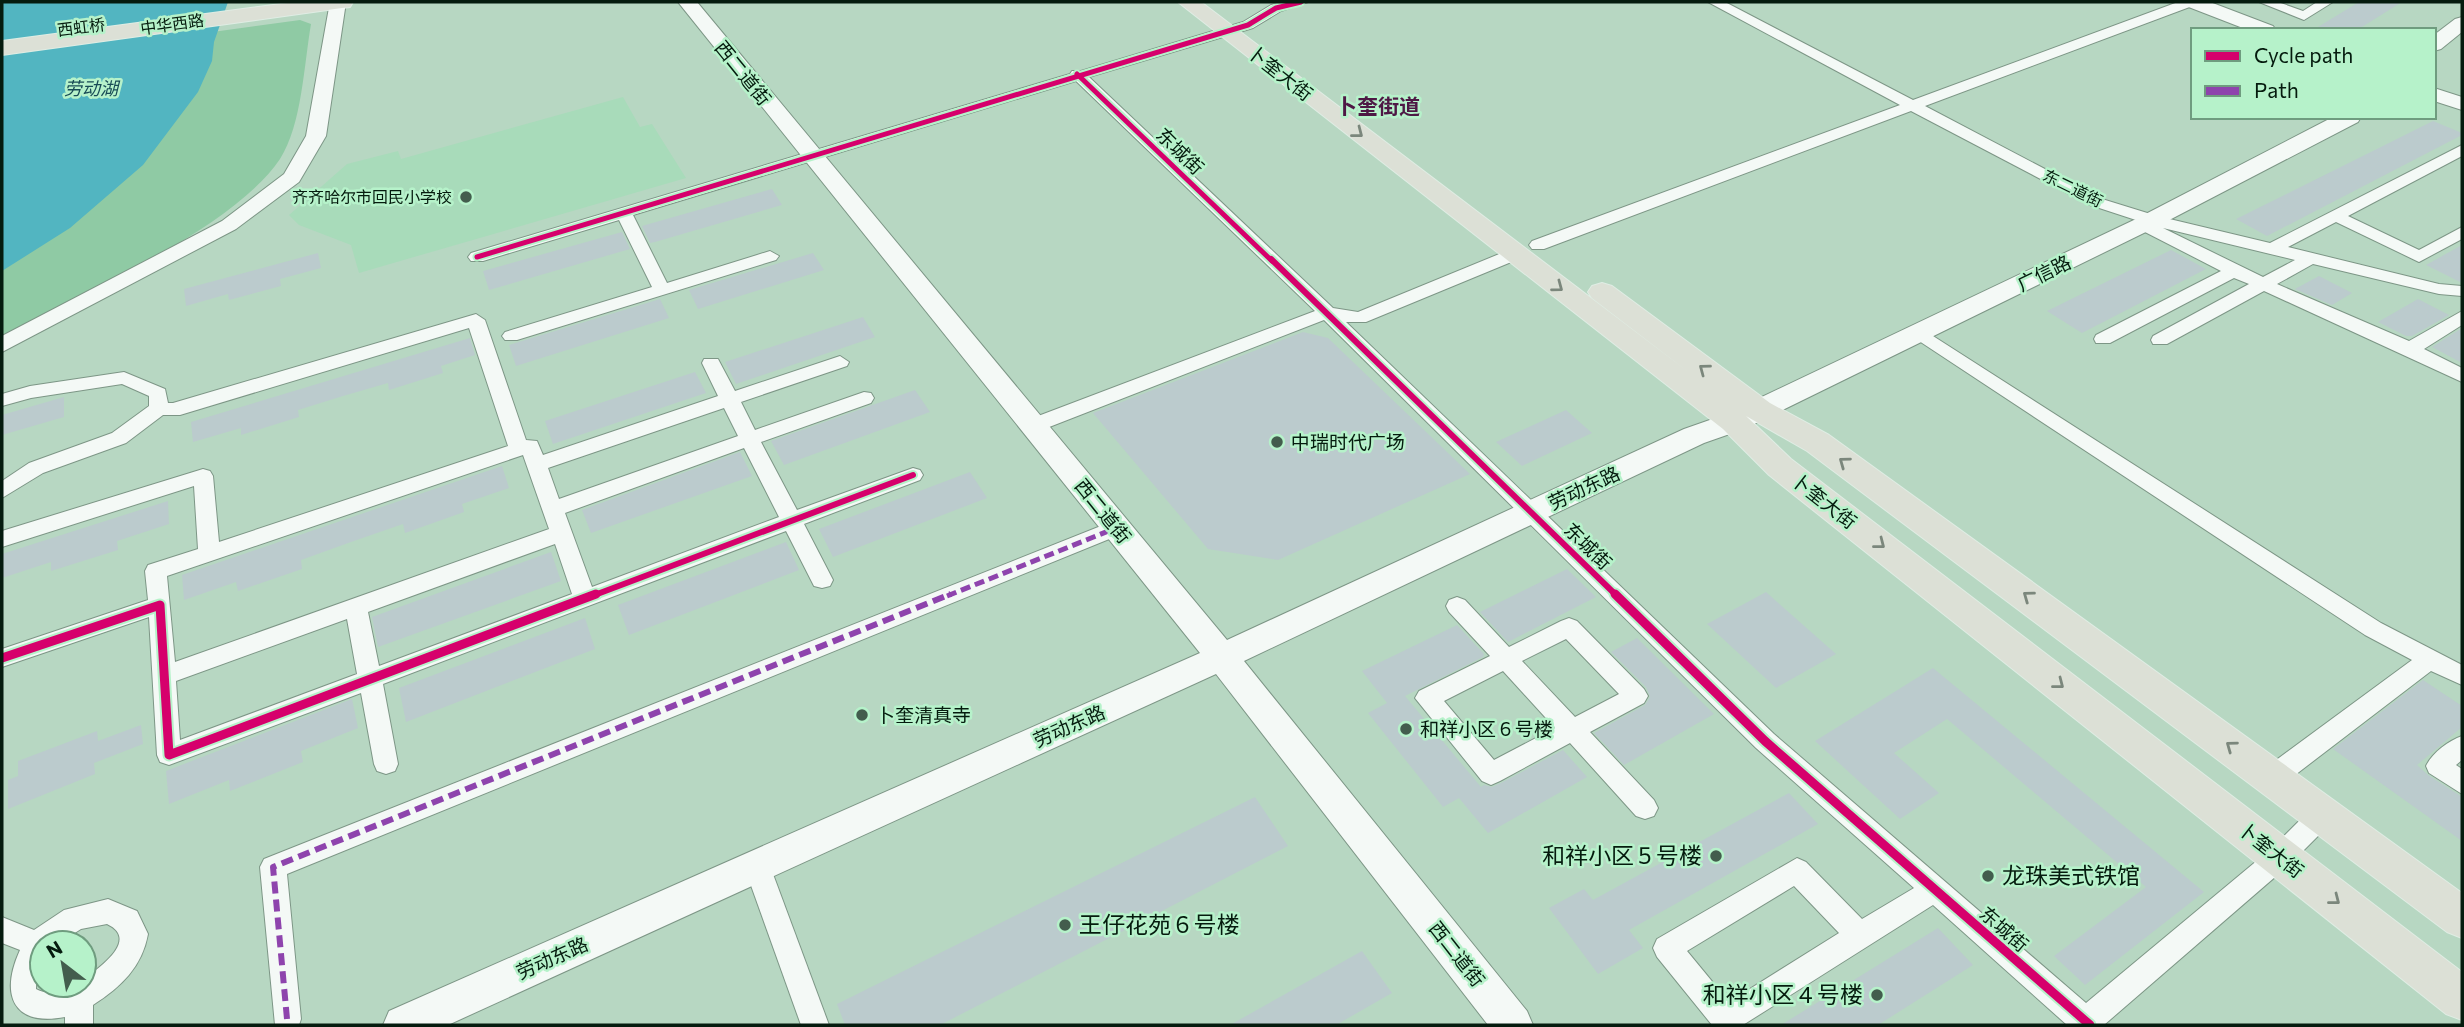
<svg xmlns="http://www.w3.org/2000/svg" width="2464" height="1027" font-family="Commissioner,'Noto Sans SC',sans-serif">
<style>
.built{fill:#a8dbba}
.green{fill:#8fcaa4}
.water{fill:#52b5c1}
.building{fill:#bbcbcd}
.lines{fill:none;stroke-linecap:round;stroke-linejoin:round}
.minor-casing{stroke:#7d9686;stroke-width:2}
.tertiary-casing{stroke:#7d9686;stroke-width:2}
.secondary-casing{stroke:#7d9686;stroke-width:2}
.primary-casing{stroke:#dfede4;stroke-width:2}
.minor{fill:#f4f9f6;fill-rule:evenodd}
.tertiary{fill:#f4f9f6;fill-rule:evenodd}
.secondary{fill:#f4f9f6;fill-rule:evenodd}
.primary{fill:#dce0d6;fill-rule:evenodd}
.quiet-far1{stroke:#8e44ad;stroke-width:5;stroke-dasharray:10 5;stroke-linecap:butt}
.quiet{stroke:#8e44ad;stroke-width:6;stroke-dasharray:12 6;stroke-linecap:butt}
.cycleway-far2-casing{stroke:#b6f2ca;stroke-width:9}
.cycleway-far1-casing{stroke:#b6f2ca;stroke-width:10}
.cycleway-casing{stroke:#b6f2ca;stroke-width:13}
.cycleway-far2{stroke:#d6006c;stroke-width:5}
.cycleway-far1{stroke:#d6006c;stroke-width:6}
.cycleway{stroke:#d6006c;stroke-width:9}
.oneway{stroke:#7b877c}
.poi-dot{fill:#435d4d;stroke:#b6f2ca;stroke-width:2.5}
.labels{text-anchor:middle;stroke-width:5;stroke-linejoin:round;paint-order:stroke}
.far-street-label{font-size:16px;fill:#051b0e;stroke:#b6f2ca}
.far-poi-label{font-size:16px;fill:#051b0e;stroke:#b6f2ca;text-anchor:end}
.far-water-label{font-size:18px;font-style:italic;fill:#184b56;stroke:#b6f2ca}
.street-label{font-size:19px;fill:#051b0e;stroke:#b6f2ca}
.poi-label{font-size:19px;fill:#051b0e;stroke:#b6f2ca;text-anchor:start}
.far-district-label{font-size:21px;font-weight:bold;fill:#4e1845;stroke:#b6f2ca}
.near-poi-label{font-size:23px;fill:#051b0e;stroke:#b6f2ca;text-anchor:end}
</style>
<rect width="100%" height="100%" fill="#b7d7c2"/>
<path class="built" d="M623,97L640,127L652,124L686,178L359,273L351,245L299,225L289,215L347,164L398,151L401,159Z"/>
<path class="green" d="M300,20L311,24C304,64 302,125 280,159C232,230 79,295 2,336V61Z"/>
<path class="water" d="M2,2H228L214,42L212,61L198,92L143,165L70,228L2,271Z"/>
<g class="building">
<path d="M2359,2H2402L2357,30H2313Z"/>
<path d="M2433,121L2462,133V135L2267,236L2236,219Z"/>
<path d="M772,189L782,205L655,242L650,243L642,226Z"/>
<path d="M622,232L630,249L489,290L483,271Z"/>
<path d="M2462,245V283L2426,265Z"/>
<path d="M2171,250L2206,269L2082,333L2047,311Z"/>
<path d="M318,253L321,268L280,279L281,286L229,300L228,294L186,306L184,289Z"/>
<path d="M813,253L824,270L698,309L689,290Z"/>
<path d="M2319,276L2352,293L2332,305L2295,289Z"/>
<path d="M660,299L669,318L516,366L509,345Z"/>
<path d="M2418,299L2449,315L2412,336H2406L2378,322Z"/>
<path d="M863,317L875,337L736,384L725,362Z"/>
<path d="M2462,328V363L2432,347Z"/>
<path d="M1303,332L1328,338L1470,474L1278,560L1208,549L1093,413Z"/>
<path d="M470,338L475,355L441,366L443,373L389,390L388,383L343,396L298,410L299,417L241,435V428L193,442L191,422Z"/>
<path d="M695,372L706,393L553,444L545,421Z"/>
<path d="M915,390L930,412L784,465L771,441Z"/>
<path d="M64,397V417L2,435V415Z"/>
<path d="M1566,410L1592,433L1522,466L1496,442Z"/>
<path d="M740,452L752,476L591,533L582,510Z"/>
<path d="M502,466L509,488L462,504L464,512L405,533L403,524L351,542L301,560L302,569L238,591L236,582L184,600L182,575Z"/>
<path d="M970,472L987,498L833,557L819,529Z"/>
<path d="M168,501L169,524L117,541L118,550L51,571V562L2,578V554Z"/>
<path d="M786,542L799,570L629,635L618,605Z"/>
<path d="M551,552L561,581L378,647L372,617Z"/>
<path d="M1567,569L1596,597L1508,642L1480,612Z"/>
<path d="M1766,592L1836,654L1776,688L1707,624Z"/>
<path d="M585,618L595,649L406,722L399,688Z"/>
<path d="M1457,625L1484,654L1483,657L1405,696L1481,787L1484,785L1492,787L1501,783L1563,750L1587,777L1488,833L1459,798L1443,807L1368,713L1387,703L1362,671Z"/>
<path d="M1637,638L1714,714L1624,765L1594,733L1645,705L1650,697L1646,687L1611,652Z"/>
<path d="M1933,668L2204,892L2085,985L2054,956L2146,887L1947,719L1894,753L1939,793L1900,819L1815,741Z"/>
<path d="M2423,680L2462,706V727L2417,765L2428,775L2462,797V841L2333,749Z"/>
<path d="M352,699L358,728L301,751L303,762L230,791L229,780L169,804L166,771Z"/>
<path d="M141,725L143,744L94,763L95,774L8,809V780L18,776V761L97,731L98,741Z"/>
<path d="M1789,793L1818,824L1629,930L1643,948L1598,974L1549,908L1584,889L1593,900Z"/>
<path d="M1255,797L1288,846L940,1025H845L837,1004Z"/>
<path d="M1938,928L1973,965L1878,1025H1781Z"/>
<path d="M1362,951L1392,993L1336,1025H1230Z"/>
</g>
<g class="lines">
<defs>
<g id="minor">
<path d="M1285,2H1308L1281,11L1253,28L1089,77L1333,308L1358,312L1509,250H1521L1524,254L1521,258L1366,322H1346L1774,734L2086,1003L2271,849L2314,806L2323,803L2332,806L2336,814L2332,822L2289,865L2104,1025H2067L1933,905L1743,1025H1712L1657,957L1653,948L1657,939L1797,858L1806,862L1862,919L1914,888L1756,748L1324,320L1039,431H1025L1022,426L1025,421L1315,311L1076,81L633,215L667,283L770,251L779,256L776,260L517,340H505L502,336L505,332L652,287L619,220L483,261H471L468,257L471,253L1070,74L1072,71H1081L1243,22L1271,5ZM1794,886L1839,933L1729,1002L1687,951Z"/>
<path d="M1708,2H1725L1913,100L2178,2H2197L2195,5L1925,106L2102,199L2157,216L2270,243L2462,145V156L2348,216L2419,250L2462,227V239L2419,262L2336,222L2288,247L2439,284L2462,286V296L2439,294L2313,264L2277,284L2409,341L2462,311V325L2424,349L2462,368V382L2264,291L2167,344H2153L2151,340L2153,336L2249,284L2234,278L2110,343H2096L2094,339L2096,335L2221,271L2143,231L2141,227L2145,223L2090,205L1911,111L1544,249H1532L1529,245L1532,241L1900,105ZM2163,228L2295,260L2263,277Z"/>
<path d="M2259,2H2278L2303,11L2317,2H2333L2304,20Z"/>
<path d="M476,314L485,320L526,440L537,441L543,455L718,396L702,363L704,359H718L735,391L840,356L849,362L847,366L741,402L755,430L864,392L871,393L874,398L871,403L761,442L797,510L913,468L920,470L923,475L920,480L804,524L833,580L830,586L822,588L814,586L786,531L383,684L398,764L395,771L386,774L377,771L374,764L361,693L169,765L160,762L157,755L149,617L2,667V649L148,600L145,571L148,565L198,549L194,486L2,547V531L203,469L210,471L213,476L219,542L508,446L469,328L180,415H163L126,443L43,473L2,498V481L29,463L112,433L149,406V396L122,384L31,398L2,406V394L30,386L124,372L165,389L168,403H173ZM724,408L738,436L559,499L548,468ZM744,448L779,517L592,587L565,513ZM523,455L549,529L175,662L167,576ZM555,544L572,594L379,666L368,612ZM347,619L357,674L180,740L176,681Z"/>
<path d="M1919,327L2381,623L2462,665V685L2431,671L2282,785L2273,788L2264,785L2261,777L2264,769L2412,660L2365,635L1913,337L1910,333Z"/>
<path d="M1116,520L1124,523L1127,528L1124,533L287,874L301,1019L299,1025H275L260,867L264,859Z"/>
<path d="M1457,597L1465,600L1509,647L1561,621L1569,618L1577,621L1644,689L1648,696L1644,703L1590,732L1654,800L1658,808L1654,816L1645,819L1636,816L1570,743L1500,781L1491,785L1482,781L1415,698L1419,691L1490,656L1449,612L1446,606L1449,600ZM1566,639L1619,694L1575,717L1522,661ZM1503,671L1555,728L1494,760L1444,701Z"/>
<path d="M2462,736V760L2456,765L2462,769V794L2429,773L2426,766C2432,753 2448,741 2462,736Z"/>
<path d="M757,854L766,858L770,866L829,1025H801L744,866L748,858Z"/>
<path d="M108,899L137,911L148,934C142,967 121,987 93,1005V1025H65V1017C12,1027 0,994 20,950L2,943V917L34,930L64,910ZM107,924C139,939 102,966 84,979V985C67,985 52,998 36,989C36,973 42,959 42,943H59L81,929Z"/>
</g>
<path id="tertiary" d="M330,2H346L326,136L299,182L236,229L2,352V336L222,221L284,174L306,136Z"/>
<g id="secondary">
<path d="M678,2H697L1227,640L1684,429L1724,415L2136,219L2333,117H2361L2358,122L2152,229L1744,429L1704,443L1244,661L1527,1011L1533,1025H1488L1216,674L448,1025H383L389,1011L1200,653Z"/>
<path d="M2184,2H2210L2273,26L2276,30H2248L2186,6Z"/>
<path d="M2462,17V32L2441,49L2434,51V35L2455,19Z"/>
<path d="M2434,88L2462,97V110L2434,101Z"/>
</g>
<g id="primary">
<path d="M296,2H353L350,7L342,8L2,55V41Z"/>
<path d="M1178,2H1201L1691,374L1592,298L1588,292L1592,286L1602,283L1612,286L1770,403L1829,435L2462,893V938L2447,932L1807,451L1746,416L1791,459L2462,972V1020L2446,1014L1769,475L1723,429Z"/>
</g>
</defs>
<use href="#minor" class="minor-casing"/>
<use href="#tertiary" class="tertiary-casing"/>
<use href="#secondary" class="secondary-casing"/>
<use href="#primary" class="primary-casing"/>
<use href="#minor" class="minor"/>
<use href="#tertiary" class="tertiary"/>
<use href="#secondary" class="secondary"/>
<use href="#primary" class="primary"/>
<path class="quiet-far1" d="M947,596L1116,528"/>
<path class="quiet" d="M287,1019L273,867L951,594"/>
<defs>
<g id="cycleway-far2">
<path d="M1077,74L1272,261"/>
<path d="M477,257L1248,25L1276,8L1301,2"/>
</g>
<g id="cycleway-far1">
<path d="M1271,259L1617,596"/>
<path d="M592,596L913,475"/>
</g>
<g id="cycleway">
<path d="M1615,594L1765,741L2090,1025"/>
<path d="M2,658L160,605L169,755L596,594"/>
</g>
</defs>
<use href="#cycleway-far2" class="cycleway-far2-casing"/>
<use href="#cycleway-far1" class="cycleway-far1-casing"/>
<use href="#cycleway" class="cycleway-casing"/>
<use href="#cycleway-far2" class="cycleway-far2"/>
<use href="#cycleway-far1" class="cycleway-far1"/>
<use href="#cycleway" class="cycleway"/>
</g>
<defs><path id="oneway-chevron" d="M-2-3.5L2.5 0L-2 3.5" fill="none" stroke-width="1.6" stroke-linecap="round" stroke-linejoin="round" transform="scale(1.75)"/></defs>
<g class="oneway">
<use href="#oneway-chevron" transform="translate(1358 133) rotate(38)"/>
<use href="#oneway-chevron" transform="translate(1558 287) rotate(37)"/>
<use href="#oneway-chevron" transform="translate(1704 369) rotate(-143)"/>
<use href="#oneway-chevron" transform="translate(1844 462) rotate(-144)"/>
<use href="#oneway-chevron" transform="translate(1880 544) rotate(38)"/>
<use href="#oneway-chevron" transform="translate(2028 596) rotate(-144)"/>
<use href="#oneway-chevron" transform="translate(2059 684) rotate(38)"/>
<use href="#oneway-chevron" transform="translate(2231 746) rotate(-144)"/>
<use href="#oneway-chevron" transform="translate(2335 900) rotate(38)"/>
</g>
<g class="poi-dot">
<circle cx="466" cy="197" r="7"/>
<circle cx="1277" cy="442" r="7"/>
<circle cx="862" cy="715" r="7"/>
<circle cx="1406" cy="729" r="7"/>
<circle cx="1716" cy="856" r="7"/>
<circle cx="1988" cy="876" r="7"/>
<circle cx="1065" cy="925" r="7"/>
<circle cx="1877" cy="995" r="7"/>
</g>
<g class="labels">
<g class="far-street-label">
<text transform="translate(172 24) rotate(-8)" y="6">中华西路</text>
<text transform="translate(81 27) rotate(-7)" y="6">西虹桥</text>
<text transform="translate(2073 188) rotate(26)" y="6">东二道街</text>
</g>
<g class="far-poi-label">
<text x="452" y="203">齐齐哈尔市回民小学校</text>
</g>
<g class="far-water-label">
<text x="91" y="95">劳动湖</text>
</g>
<g class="street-label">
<text transform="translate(743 73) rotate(51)" y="7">西二道街</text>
<text transform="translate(1280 73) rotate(38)" y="7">卜奎大街</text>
<text transform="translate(1180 151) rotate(44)" y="7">东城街</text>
<text transform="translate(2044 273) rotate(-26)" y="7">广信路</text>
<text transform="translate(1584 488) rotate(-25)" y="7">劳动东路</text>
<text transform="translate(1824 501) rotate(38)" y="7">卜奎大街</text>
<text transform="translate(1103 511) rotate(51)" y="7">西二道街</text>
<text transform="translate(1588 546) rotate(44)" y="7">东城街</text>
<text transform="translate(1069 726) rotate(-24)" y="7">劳动东路</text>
<text transform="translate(2271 850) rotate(38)" y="7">卜奎大街</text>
<text transform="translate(2004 929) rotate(41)" y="7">东城街</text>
<text transform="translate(1457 954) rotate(52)" y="7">西二道街</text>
<text transform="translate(552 958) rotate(-24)" y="7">劳动东路</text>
</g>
<g class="poi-label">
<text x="1291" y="449">中瑞时代广场</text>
<text x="876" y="722">卜奎清真寺</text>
<text x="1420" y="736">和祥小区 6 号楼</text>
</g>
<g class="far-district-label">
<text x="1378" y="114">卜奎街道</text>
</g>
<g class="near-poi-label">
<text x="1702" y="864">和祥小区 5 号楼</text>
<text x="2002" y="884" text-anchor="start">龙珠美式铁馆</text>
<text x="1079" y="933" text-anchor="start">王仔花苑 6 号楼</text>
<text x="1863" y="1003">和祥小区 4 号楼</text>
</g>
</g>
<rect width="2464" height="1027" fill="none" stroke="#051b0e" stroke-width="7"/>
<rect x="2191" y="28" width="245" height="91" fill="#b6f2ca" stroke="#6f9c7f" stroke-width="2"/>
<rect x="2205" y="51" width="35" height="10" fill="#d6006c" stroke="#6f9c7f" stroke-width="2"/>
<text x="2254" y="63" font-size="21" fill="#051b0e">Cycle path</text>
<rect x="2205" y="86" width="35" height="10" fill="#8e44ad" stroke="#6f9c7f" stroke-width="2"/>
<text x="2254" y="98" font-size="21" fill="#051b0e">Path</text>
<g transform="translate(63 964) rotate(329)"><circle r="33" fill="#b6f2ca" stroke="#6f9c7f" stroke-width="2"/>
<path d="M0-5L12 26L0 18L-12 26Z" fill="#435d4d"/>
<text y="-10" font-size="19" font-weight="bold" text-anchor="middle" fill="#051b0e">N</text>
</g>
</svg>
